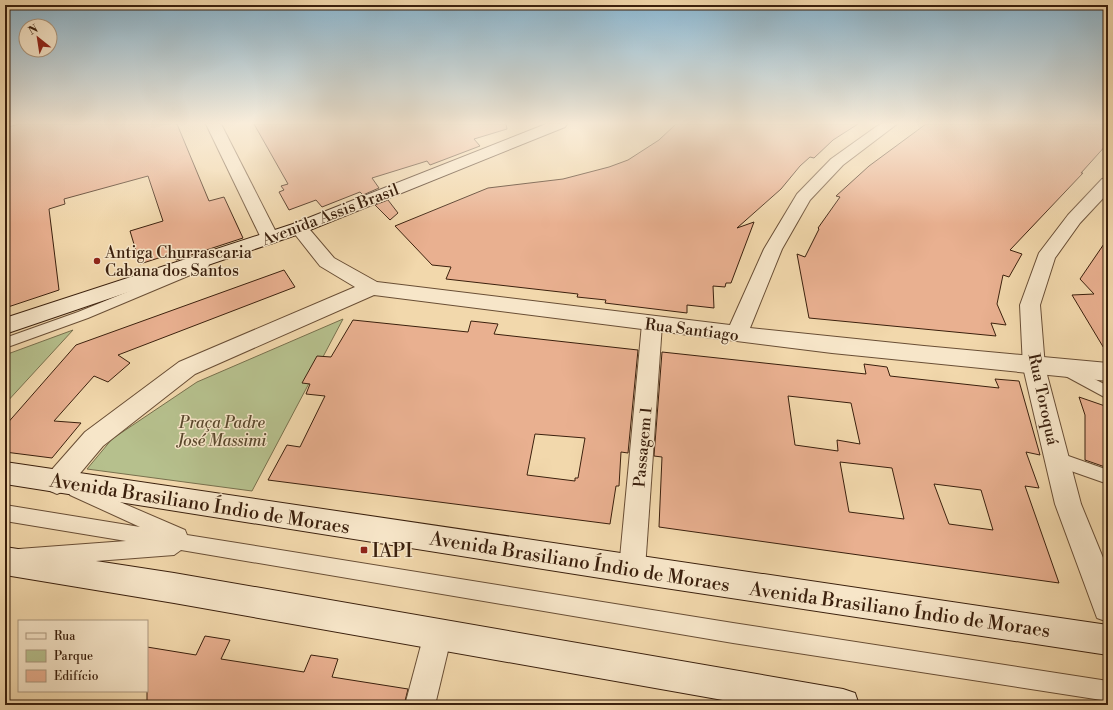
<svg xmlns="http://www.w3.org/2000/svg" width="1113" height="710" font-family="'Libre Bodoni',serif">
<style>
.green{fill:#b6c08d;stroke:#78704d}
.building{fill:#e9b090;stroke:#3b200d;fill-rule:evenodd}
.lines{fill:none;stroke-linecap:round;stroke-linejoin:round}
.service-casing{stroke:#694e35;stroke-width:2}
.pedestrian-casing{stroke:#694e35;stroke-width:2}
.minor-casing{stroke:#694e35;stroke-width:2}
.tertiary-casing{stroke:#694e35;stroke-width:2}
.secondary-casing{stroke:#3b200d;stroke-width:2}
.service{fill:#f7e6c9;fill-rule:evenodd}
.pedestrian{fill:#f7e6c9;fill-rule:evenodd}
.minor{fill:#f7e6c9;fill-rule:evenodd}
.tertiary{fill:#f7e6c9;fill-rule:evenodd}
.secondary{fill:#f7e6c9;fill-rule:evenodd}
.poi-dot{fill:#8f2418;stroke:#f7e6c9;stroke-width:1.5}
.labels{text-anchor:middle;stroke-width:3;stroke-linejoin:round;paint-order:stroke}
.street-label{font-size:16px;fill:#3b200d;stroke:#f7e6c9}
.poi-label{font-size:16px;fill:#3b200d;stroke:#f7e6c9;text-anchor:start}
.park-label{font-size:16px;font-style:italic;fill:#5a482d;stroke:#f7e6c9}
.near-street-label{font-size:19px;fill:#3b200d;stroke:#f7e6c9}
.near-poi-label{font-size:19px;fill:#3b200d;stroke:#f7e6c9;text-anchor:start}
</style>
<rect width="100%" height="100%" fill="#f2d8ac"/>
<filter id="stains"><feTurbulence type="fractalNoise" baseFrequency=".005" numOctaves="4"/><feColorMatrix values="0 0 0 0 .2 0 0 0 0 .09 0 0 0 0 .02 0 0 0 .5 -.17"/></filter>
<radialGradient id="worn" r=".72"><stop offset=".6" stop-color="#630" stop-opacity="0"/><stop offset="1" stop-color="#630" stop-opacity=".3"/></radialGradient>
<g class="green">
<path d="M343,319L252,491L87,469L112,439L197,382Z"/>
<path d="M73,330L5,404V355Z"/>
</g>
<g class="building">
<path d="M19,124H177L209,201L224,197L243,238L176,260L174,253L140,264L130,231L163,221L148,176L64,199L65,204L49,209L59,290L5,308V128Z"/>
<path d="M254,124H506L507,129L474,139L480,146L430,165L427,161L372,178L379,188L363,195L360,192L322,207L316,200L289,210L279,192L284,190L281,186L288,184Z"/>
<path d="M676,124H858L833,140L814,158L810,157L800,166L781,189L737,228L754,222L731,283H726L725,287L713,286L714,308L687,305V313L605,303L606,300L577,297L578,294L446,279L451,267L432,265L395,226L488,188L563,179L609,167L628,160L659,140Z"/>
<path d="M926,124H1108V143L1081,173H1083L1010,250L1022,254L1009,277L1003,275L997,304L1006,325L991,323L996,336L809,318L797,254L805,257L819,229L818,228L840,197L836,196L869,166Z"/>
<path d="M388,200L398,213L390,220L375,205Z"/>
<path d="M1108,238V355L1072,295L1094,294L1080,279Z"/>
<path d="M284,270L295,287L118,355L130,363L108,382L94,376L54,421L81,423L52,458L5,452V426L76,345Z"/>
<path d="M353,320L468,332L471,321L498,324L494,334L638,350L628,453L621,452L619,486H616L610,524L268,480L287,445L300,447L325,396L306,394L310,384L302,383L317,356L331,357ZM535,434L585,438L578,478H575V481L527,475Z"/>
<path d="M662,352L866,374L864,364L887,367L890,376L999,388L995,379L1019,381L1040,455L1026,452L1039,488L1025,486L1059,583L659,527L662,457L654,456ZM788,396L851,403L860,444L837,440L838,451L795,445ZM840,462L892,468L904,519L849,512ZM934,484L981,490L993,530L949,524Z"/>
<path d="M1079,397L1108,407V468L1085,460V415Z"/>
<path d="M205,636L230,640L221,659L304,672L311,655L338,659L332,677L408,689L404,705H147V647L196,655Z"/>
</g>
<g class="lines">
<defs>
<g id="service">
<path d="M203,261L207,262L209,265L207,268L88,318L5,348V338L78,312Z"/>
<path d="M1065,364L1108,386V399L1060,373L1058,369L1060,365Z"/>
<path d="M1057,452L1108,470V484L1051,464L1049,459L1051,454Z"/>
<path d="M76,483L185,530L187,535L733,623L1108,681V701L733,643L181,550L174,555L5,568V550L126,541L5,521V505L140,527L70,495L68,490L70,485Z"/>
</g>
<g id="pedestrian">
<path d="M652,317L659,319L662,324L645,569L641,578L632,582L623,578L619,569L642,324L645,319Z"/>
<path d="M438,620L448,624L452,634L435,705H405L424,634L428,624Z"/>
</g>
<g id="minor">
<path d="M206,124H221L279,238L276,242L270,244L264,242L261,238Z"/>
<path d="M880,124H897L843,165L810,200L782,249L750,328L924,346L1108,363V381L832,353L374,295L195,374L103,446L66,490L57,494L48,490L44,482L48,474L85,432L179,362L355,287L320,266L290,228L293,224L299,222L305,224L334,258L377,282L730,325L764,249L797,194L831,159Z"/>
</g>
<path id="tertiary" d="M1108,178V193L1080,223L1055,258L1040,305L1045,367L1081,504L1108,570V622L1097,618L1055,504L1023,367L1020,305L1039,253L1068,215L1102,179Z"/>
<g id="secondary">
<path d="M546,124H567L565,127L305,232L5,334V318L293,224Z"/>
<path d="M5,462L1108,625V655L632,583L5,484Z"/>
<path d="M5,547L174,573L843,689L855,693L859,705H751L174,603L5,575Z"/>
</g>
</defs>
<use href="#service" class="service-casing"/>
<use href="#pedestrian" class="pedestrian-casing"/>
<use href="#minor" class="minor-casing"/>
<use href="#tertiary" class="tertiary-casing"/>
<use href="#secondary" class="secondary-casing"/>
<use href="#service" class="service"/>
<use href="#pedestrian" class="pedestrian"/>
<use href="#minor" class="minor"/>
<use href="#tertiary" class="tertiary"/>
<use href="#secondary" class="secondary"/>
</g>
<linearGradient id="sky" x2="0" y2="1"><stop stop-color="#89b6d1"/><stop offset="0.55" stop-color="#f9edda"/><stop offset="1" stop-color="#f9edda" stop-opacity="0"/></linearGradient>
<rect width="1113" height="224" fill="url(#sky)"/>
<g class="poi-dot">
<circle cx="97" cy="261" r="4"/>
<rect x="360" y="546" width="8" height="8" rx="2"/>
</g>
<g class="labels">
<g class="street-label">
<text transform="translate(330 214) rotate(-21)" y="6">Avenida Assis Brasil</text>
<text transform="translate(692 329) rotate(7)" y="6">Rua Santiago</text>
<text transform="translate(1044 399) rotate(78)" y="6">Rua Toroquá</text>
<text transform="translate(642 447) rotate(-85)" y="6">Passagem 1</text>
</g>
<g class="poi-label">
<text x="105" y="258">Antiga Churrascaria<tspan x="105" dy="18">Cabana dos Santos</tspan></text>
</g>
<g class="park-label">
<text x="222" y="428">Praça Padre<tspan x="222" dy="18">José Massimi</tspan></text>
</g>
<g class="near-street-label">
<text transform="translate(200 503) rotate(9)" y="7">Avenida Brasiliano Índio de Moraes</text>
<text transform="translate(580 561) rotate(9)" y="7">Avenida Brasiliano Índio de Moraes</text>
<text transform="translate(900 609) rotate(8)" y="7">Avenida Brasiliano Índio de Moraes</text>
</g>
<g class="near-poi-label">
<text x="372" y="557">IAPI</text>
</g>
</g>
<rect width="1113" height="710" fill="none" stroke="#f2d8ac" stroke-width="20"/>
<rect x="6" y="6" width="1101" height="698" fill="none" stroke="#3b200d" stroke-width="2"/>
<rect x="10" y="10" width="1093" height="690" fill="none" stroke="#3b200d"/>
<rect x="18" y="620" width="130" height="72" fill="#f7e6c9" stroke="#ac977e"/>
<rect x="26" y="633" width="20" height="6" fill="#f7e6c9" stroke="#ac977e"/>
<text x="54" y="640" font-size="12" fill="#3b200d">Rua</text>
<rect x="26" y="650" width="20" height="12" fill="#b6c08d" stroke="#ac977e"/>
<text x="54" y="660" font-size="12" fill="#3b200d">Parque</text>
<rect x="26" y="670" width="20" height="12" fill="#e9b090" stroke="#ac977e"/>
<text x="54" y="680" font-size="12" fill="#3b200d">Edifício</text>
<g transform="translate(38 38) rotate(330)"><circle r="19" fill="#f7e6c9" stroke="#ac977e"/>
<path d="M0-3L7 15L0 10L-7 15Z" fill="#8f2418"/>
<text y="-6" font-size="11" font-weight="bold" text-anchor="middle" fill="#3b200d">N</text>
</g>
<rect width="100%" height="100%" filter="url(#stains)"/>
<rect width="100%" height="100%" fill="url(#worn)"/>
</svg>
